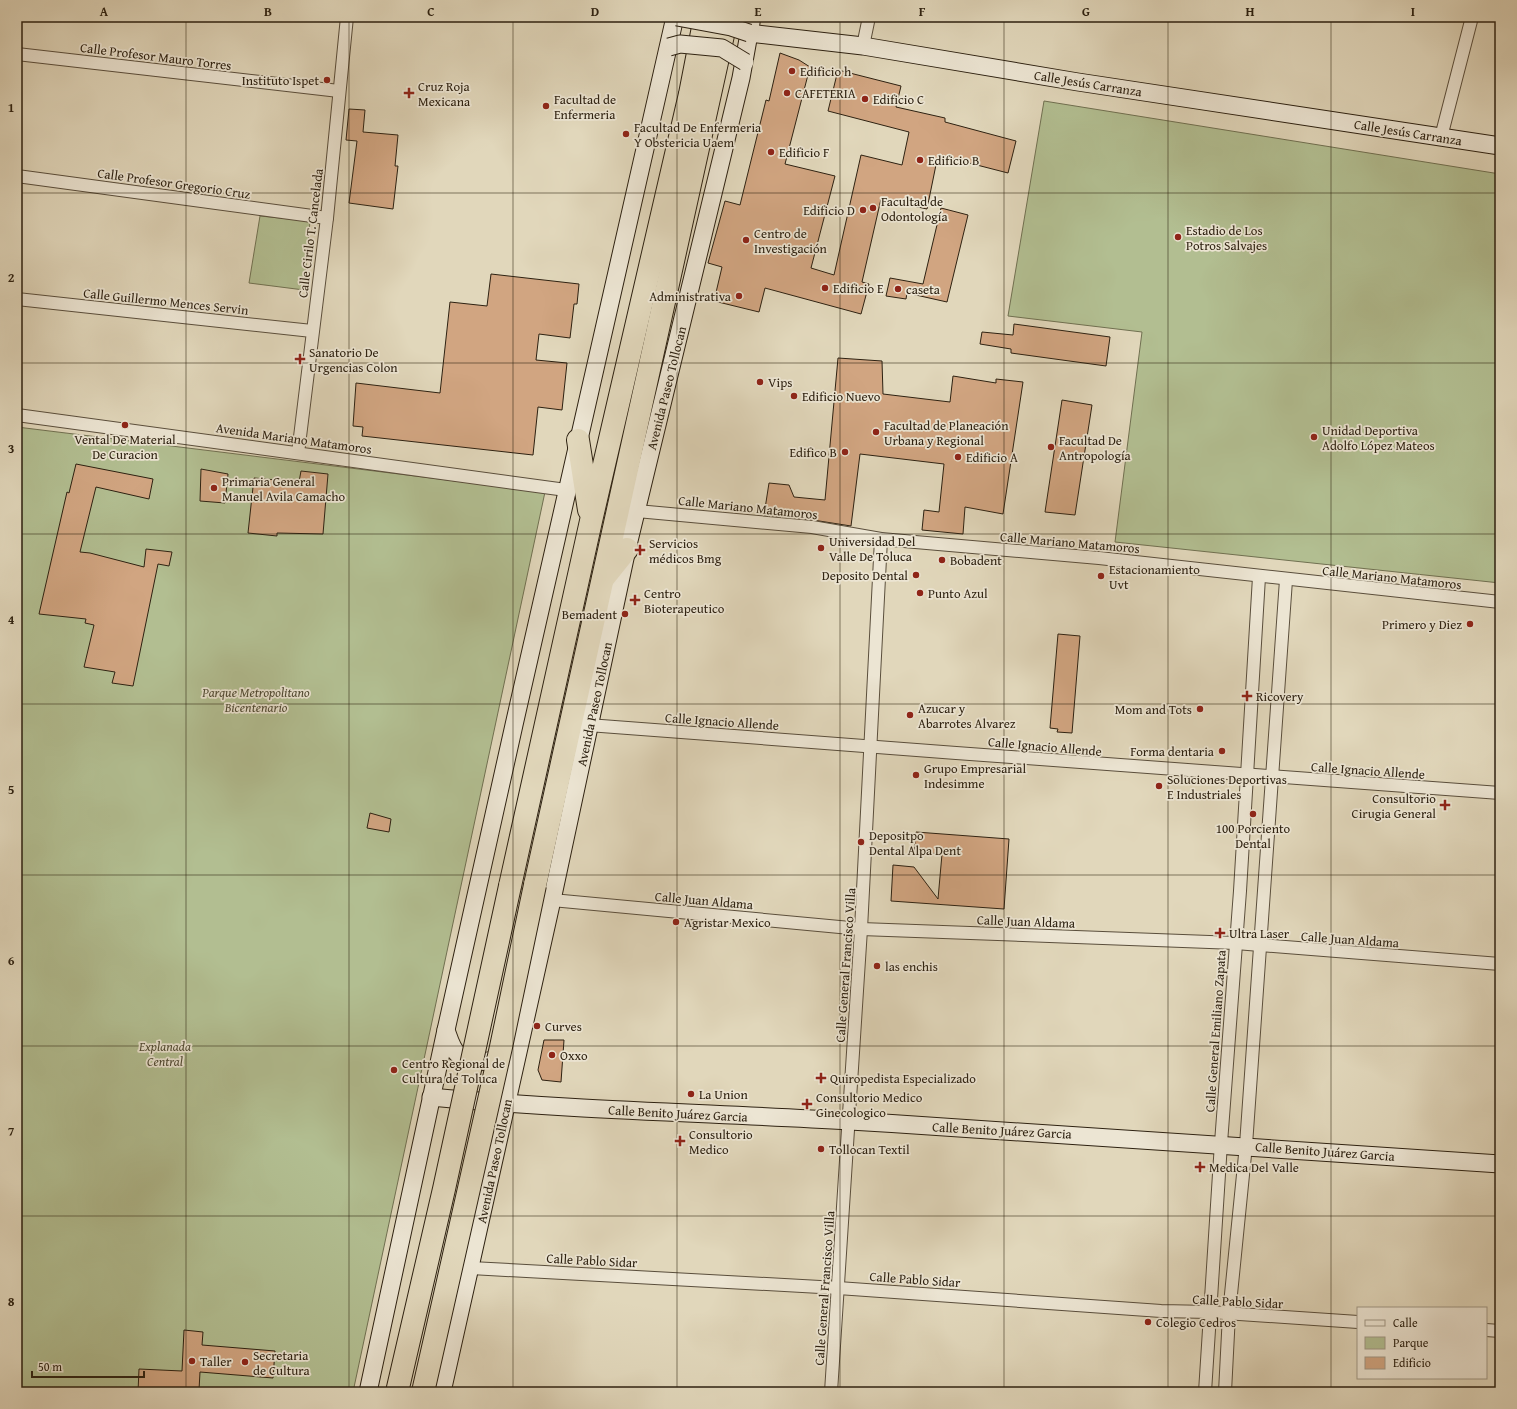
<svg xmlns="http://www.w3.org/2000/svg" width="1517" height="1409" font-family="'Gentium Book Plus',serif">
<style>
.green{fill:#b2be91;stroke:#707051}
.building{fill:#d1a581;stroke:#2d2111}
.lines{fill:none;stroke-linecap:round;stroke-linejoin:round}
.street-casing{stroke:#5a4e3c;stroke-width:14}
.secondary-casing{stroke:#2d2111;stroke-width:19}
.highway-casing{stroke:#2d2111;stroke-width:24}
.street{stroke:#ece5d3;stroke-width:12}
.secondary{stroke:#ece5d3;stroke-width:17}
.highway{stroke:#e1d7bb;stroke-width:22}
.secondary-bridge-casing{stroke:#2d2111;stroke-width:19;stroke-linecap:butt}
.highway-bridge-casing{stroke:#2d2111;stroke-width:24;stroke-linecap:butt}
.secondary-bridge{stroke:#ece5d3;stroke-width:17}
.highway-bridge{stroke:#e1d7bb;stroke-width:22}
.grid{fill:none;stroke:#2d2111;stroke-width:1;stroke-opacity:0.55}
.poi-dot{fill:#8f2418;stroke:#ece5d3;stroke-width:1.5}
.labels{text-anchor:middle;stroke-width:3.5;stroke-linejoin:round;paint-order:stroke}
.street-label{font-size:13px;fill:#2d2111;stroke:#ece5d3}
.poi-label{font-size:13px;fill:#2d2111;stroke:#ece5d3;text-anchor:start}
.park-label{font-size:13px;font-style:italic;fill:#4e4831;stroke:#ece5d3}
.neatline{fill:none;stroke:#2d2111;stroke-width:1.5}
.grid-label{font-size:13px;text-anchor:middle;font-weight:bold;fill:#2d2111}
</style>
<rect width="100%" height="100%" fill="#e1d7bb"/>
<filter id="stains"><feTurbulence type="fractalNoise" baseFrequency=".005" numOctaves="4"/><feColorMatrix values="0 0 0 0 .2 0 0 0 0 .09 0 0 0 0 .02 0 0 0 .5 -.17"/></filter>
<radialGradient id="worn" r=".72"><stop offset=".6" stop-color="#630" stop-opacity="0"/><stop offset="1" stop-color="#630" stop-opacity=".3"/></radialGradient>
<g class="green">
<path d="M1044,101L1500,174V583L1115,542L1142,332L1008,316Z"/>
<path d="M260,216L310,221L304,290L249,283Z"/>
<path d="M17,427L545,492L353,1392H17Z"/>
</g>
<g class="building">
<path d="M780,53L799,60L810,67L785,164L835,176L811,268L834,275L861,155L902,165L909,132L828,111L838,70L901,86L896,107L945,118V122L1016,141L1008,173L938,155L927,209L881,199L862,282L869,284L861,314L765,288L759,312L714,301L722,267L708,263L725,201L740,205L766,100L769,101Z"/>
<path d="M349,109L365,110L363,132L398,135L395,166H398L393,209L349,203L357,141L346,140Z"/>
<path d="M941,208L968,215L947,302L907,293L906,299L886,296L890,278L923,284Z"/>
<path d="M491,274L579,284L577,304H574L570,338L539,334L536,360L567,363L562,410L538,407L533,455L362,436L363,427L353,426L356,383L440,393L450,302L487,306Z"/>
<path d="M1014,324L1110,337L1106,366L1011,353V349L980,344L982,332L1013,335Z"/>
<path d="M838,358L882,361L883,394L950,402L953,376L996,383V379L1023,382L1003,514L965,507L963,534L922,530L924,510L939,512L944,464L860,454L851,526L813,520L764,515L769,483L789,485L794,497L825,500Z"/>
<path d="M1062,400L1092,405L1075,515L1045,512Z"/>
<path d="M76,464L153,479L149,499L96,487L80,552L90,553L144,567L146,549L172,552L169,566L158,564L133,686L112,683L115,672L84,667L94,625L85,623L86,619L39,614L67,492L69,493Z"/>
<path d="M201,469L228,474L225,503L200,501Z"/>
<path d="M301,471L328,474L323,534L277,533V536L248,533L254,478L299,482Z"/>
<path d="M1058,634L1080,636L1072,733L1057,732L1058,729L1050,728Z"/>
<path d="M370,813L391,819L389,832L367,828Z"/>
<path d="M916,832L1009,839L1004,909L891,901L893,865L914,867L938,899L942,854L914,852Z"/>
<path d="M544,1040H564L561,1082L542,1080L538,1070Z"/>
<path d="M184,1330L203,1332L202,1345L275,1351L273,1378L200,1372L199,1390L162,1388L161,1392H138L139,1369L182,1371Z"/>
</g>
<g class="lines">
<defs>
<g id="street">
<path d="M863,46L869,17"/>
<path d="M17,54L339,91"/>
<path d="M1441,137L1472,17"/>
<path d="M17,176L327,218"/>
<path d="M17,299L312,331"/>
<path d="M17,415L566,490"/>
<path d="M298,453L327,218L347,17"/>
<path d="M637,511L812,527L881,539L1099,558L1500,602"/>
<path d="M588,725C892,747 1196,773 1500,793"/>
<path d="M552,900L861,929L1236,943L1500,964"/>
<path d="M471,1268L838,1288L1161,1311L1210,1312L1358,1322"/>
<path d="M1486,1330L1500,1331"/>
<path d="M831,1392L861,929L881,539"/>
<path d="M1205,1392L1221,1143L1240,891L1259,577"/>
<path d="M1225,1392L1229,1314L1246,1145L1286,580"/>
</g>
<g id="secondary">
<path d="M749,33L863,46L1078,82L1500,146"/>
<path d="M446,1030C449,1038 452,1050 459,1055C474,1066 493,1062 507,1054"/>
<path d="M431,1097C571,1110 711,1113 850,1121C1067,1134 1284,1148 1500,1164"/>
<path d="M368,1392L446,1030L514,725L675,17"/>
<path d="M442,1392L552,900L627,549L741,78L752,17"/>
</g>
<g id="highway">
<path d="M578,440L589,510"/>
<path d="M603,579L627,549"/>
<path d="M535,885L727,17"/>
<path d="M510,886L591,521L690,94L705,17"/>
</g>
</defs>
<use href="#street" class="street-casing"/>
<use href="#secondary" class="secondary-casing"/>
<use href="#highway" class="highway-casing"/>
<use href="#street" class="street"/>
<use href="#secondary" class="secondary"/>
<use href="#highway" class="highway"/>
<defs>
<g id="secondary-bridge">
<path d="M677,17L731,27L749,33"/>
<path d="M669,47L680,44L722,48L745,62"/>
</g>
<g id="highway-bridge">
<path d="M397,1392L444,1189L510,886"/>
<path d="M423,1392L501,1047L535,885"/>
</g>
</defs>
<use href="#secondary-bridge" class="secondary-bridge-casing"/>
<use href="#highway-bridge" class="highway-bridge-casing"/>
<use href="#secondary-bridge" class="secondary-bridge"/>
<use href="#highway-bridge" class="highway-bridge"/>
</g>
<path class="grid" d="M186,17V1392M349,17V1392M513,17V1392M677,17V1392M840,17V1392M1004,17V1392M1168,17V1392M1331,17V1392M17,193H1500M17,363H1500M17,534H1500M17,704H1500M17,875H1500M17,1046H1500M17,1216H1500"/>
<g class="poi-dot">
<circle cx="792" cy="71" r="4"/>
<circle cx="327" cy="80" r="4"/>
<path d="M407 87h4v4h4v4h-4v4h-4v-4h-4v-4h4z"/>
<circle cx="787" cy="93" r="4"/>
<circle cx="865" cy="99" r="4"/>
<circle cx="546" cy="106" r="4"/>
<circle cx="626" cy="134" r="4"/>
<circle cx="771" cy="152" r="4"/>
<circle cx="920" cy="160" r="4"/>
<circle cx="873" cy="208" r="4"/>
<circle cx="863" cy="210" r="4"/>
<circle cx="1178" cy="237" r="4"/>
<circle cx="746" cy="240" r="4"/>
<circle cx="825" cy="288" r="4"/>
<circle cx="898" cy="289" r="4"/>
<circle cx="739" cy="296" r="4"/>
<path d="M298 353h4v4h4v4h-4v4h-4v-4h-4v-4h4z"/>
<circle cx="760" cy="382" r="4"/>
<circle cx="794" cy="396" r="4"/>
<circle cx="125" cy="425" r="4"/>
<circle cx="876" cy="432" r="4"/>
<circle cx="1314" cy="437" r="4"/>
<circle cx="1051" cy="447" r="4"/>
<circle cx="845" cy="452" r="4"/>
<circle cx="958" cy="457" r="4"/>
<circle cx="214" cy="488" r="4"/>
<circle cx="821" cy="548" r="4"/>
<path d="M638 544h4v4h4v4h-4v4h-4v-4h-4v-4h4z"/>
<circle cx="942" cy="560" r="4"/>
<circle cx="916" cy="575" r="4"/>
<circle cx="1101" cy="576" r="4"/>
<circle cx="920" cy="593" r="4"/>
<path d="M633 594h4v4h4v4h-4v4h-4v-4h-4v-4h4z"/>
<circle cx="625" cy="614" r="4"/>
<circle cx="1470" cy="624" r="4"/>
<path d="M1245 690h4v4h4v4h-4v4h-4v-4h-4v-4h4z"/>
<circle cx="1200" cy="709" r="4"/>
<circle cx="910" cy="715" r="4"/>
<circle cx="1222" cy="751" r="4"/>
<circle cx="916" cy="775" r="4"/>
<circle cx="1159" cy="786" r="4"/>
<path d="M1443 799h4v4h4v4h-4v4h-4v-4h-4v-4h4z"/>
<circle cx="1253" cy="814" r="4"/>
<circle cx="861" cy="842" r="4"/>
<circle cx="676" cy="922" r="4"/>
<path d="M1218 927h4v4h4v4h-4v4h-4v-4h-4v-4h4z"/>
<circle cx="877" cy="966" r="4"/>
<circle cx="537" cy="1026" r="4"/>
<circle cx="552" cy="1055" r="4"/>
<circle cx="394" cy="1070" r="4"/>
<path d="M819 1072h4v4h4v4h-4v4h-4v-4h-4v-4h4z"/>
<circle cx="691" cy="1094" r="4"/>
<path d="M805 1098h4v4h4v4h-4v4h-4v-4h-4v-4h4z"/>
<path d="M678 1135h4v4h4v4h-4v4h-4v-4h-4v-4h4z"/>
<circle cx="821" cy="1149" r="4"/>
<path d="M1198 1161h4v4h4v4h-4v4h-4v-4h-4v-4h4z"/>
<circle cx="1148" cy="1322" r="4"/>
<circle cx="192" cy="1361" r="4"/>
<circle cx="245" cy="1362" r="4"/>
</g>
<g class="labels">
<g class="street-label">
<text transform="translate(156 56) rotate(7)" y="5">Calle Profesor Mauro Torres</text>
<text transform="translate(1088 83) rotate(9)" y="5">Calle Jesús Carranza</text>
<text transform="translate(1408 132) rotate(9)" y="5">Calle Jesús Carranza</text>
<text transform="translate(174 183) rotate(8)" y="5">Calle Profesor Gregorio Cruz</text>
<text transform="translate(310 233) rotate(-83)" y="5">Calle Cirilo T. Cancelada</text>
<text transform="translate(166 301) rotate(6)" y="5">Calle Guillermo Mences Servin</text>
<text transform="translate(666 388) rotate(-76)" y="5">Avenida Paseo Tollocan</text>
<text transform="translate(294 438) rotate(8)" y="5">Avenida Mariano Matamoros</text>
<text transform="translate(748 507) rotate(6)" y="5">Calle Mariano Matamoros</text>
<text transform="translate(1070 542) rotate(5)" y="5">Calle Mariano Matamoros</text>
<text transform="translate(1392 577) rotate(6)" y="5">Calle Mariano Matamoros</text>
<text transform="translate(594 704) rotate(-78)" y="5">Avenida Paseo Tollocan</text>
<text transform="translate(722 721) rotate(4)" y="5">Calle Ignacio Allende</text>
<text transform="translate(1045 746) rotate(5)" y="5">Calle Ignacio Allende</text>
<text transform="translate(1368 770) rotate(4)" y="5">Calle Ignacio Allende</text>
<text transform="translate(704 900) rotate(5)" y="5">Calle Juan Aldama</text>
<text transform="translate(1026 921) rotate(2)" y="5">Calle Juan Aldama</text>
<text transform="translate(1350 939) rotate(4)" y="5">Calle Juan Aldama</text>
<text transform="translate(845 965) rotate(-86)" y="5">Calle General Francisco Villa</text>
<text transform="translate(1215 1031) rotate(-86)" y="5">Calle General Emiliano Zapata</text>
<text transform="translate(678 1113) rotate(3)" y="5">Calle Benito Juárez Garcia</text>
<text transform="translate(1002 1130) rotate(3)" y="5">Calle Benito Juárez Garcia</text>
<text transform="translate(1325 1151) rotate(4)" y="5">Calle Benito Juárez Garcia</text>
<text transform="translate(494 1161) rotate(-78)" y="5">Avenida Paseo Tollocan</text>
<text transform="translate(592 1260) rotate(3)" y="5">Calle Pablo Sidar</text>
<text transform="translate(915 1279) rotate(4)" y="5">Calle Pablo Sidar</text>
<text transform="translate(824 1288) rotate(-86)" y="5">Calle General Francisco Villa</text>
<text transform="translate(1238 1301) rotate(3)" y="5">Calle Pablo Sidar</text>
</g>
<g class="poi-label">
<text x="800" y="76">Edificio h</text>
<text x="319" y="85" text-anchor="end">Instituto Ispet</text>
<text x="418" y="91">Cruz Roja<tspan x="418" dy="15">Mexicana</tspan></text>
<text x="795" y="98">CAFETERIA</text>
<text x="554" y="104">Facultad de<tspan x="554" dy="15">Enfermeria</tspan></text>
<text x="873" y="104">Edificio C</text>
<text x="634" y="132">Facultad De Enfermeria<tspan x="634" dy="15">Y Obstericia Uaem</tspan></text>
<text x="779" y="157">Edificio F</text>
<text x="928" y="165">Edificio B</text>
<text x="881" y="206">Facultad de<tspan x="881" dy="15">Odontología</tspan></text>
<text x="855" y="215" text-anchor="end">Edificio D</text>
<text x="1186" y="235">Estadio de Los<tspan x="1186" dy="15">Potros Salvajes</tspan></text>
<text x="754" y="238">Centro de<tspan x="754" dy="15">Investigación</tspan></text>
<text x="833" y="293">Edificio E</text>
<text x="906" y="294">caseta</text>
<text x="731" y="301" text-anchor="end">Administrativa</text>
<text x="309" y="357">Sanatorio De<tspan x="309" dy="15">Urgencias Colon</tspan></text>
<text x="768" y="387">Vips</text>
<text x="802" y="401">Edificio Nuevo</text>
<text x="884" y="430">Facultad de Planeación<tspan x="884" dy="15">Urbana y Regional</tspan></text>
<text x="1322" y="435">Unidad Deportiva<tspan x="1322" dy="15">Adolfo López Mateos</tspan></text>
<text x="125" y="444" text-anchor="middle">Vental De Material<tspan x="125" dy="15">De Curacion</tspan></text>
<text x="1059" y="445">Facultad De<tspan x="1059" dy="15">Antropología</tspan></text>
<text x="837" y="457" text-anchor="end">Edifico B</text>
<text x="966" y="462">Edificio A</text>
<text x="222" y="486">Primaria General<tspan x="222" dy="15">Manuel Avila Camacho</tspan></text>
<text x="829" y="546">Universidad Del<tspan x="829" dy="15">Valle De Toluca</tspan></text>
<text x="649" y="548">Servicios<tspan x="649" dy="15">médicos Bmg</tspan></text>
<text x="950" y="565">Bobadent</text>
<text x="1109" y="574">Estacionamiento<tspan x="1109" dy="15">Uvt</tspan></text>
<text x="908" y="580" text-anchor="end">Deposito Dental</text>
<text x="644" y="598">Centro<tspan x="644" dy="15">Bioterapeutico</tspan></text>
<text x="928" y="598">Punto Azul</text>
<text x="617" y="619" text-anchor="end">Bemadent</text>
<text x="1462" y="629" text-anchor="end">Primero y Diez</text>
<text x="1256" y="701">Ricovery</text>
<text x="918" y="713">Azucar y<tspan x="918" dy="15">Abarrotes Alvarez</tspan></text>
<text x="1192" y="714" text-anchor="end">Mom and Tots</text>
<text x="1214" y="756" text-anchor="end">Forma dentaria</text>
<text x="924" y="773">Grupo Empresarial<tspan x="924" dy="15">Indesimme</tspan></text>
<text x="1167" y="784">Soluciones Deportivas<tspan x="1167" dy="15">E Industriales</tspan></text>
<text x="1436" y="803" text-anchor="end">Consultorio<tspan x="1436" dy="15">Cirugia General</tspan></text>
<text x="1253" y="833" text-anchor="middle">100 Porciento<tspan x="1253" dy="15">Dental</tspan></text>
<text x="869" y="840">Depositpo<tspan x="869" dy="15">Dental Alpa Dent</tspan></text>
<text x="684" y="927">Agristar Mexico</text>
<text x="1229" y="938">Ultra Laser</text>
<text x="885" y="971">las enchis</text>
<text x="545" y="1031">Curves</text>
<text x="560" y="1060">Oxxo</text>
<text x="402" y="1068">Centro Regional de<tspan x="402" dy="15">Cultura de Toluca</tspan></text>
<text x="830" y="1083">Quiropedista Especializado</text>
<text x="699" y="1099">La Union</text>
<text x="816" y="1102">Consultorio Medico<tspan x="816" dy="15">Ginecologico</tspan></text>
<text x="689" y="1139">Consultorio<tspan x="689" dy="15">Medico</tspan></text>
<text x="829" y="1154">Tollocan Textil</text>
<text x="1209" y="1172">Medica Del Valle</text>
<text x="1156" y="1327">Colegio Cedros</text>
<text x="253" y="1360">Secretaria<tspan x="253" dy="15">de Cultura</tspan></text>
<text x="200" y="1366">Taller</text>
</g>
<g class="park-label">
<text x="256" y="697">Parque Metropolitano<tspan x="256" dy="15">Bicentenario</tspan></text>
<text x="165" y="1051">Explanada<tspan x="165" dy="15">Central</tspan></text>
</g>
</g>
<rect width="1517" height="1409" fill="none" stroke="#e1d7bb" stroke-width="44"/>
<rect x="1357" y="1307" width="130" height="72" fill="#ece5d3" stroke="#a09785"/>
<rect x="1365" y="1320" width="20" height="6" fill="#ece5d3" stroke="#a09785"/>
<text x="1393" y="1327" font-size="12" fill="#2d2111">Calle</text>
<rect x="1365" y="1337" width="20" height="12" fill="#b2be91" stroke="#a09785"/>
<text x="1393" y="1347" font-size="12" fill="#2d2111">Parque</text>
<rect x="1365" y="1357" width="20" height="12" fill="#d1a581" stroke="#a09785"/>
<text x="1393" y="1367" font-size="12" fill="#2d2111">Edificio</text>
<path d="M32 1371v6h112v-6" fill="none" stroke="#2d2111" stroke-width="2"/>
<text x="38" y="1371" font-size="12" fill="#2d2111" stroke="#ece5d3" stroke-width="3" paint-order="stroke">50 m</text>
<rect x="22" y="22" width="1473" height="1365" class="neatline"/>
<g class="grid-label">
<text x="104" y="16">A</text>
<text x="268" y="16">B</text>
<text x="431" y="16">C</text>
<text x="595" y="16">D</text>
<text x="758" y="16">E</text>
<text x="922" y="16">F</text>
<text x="1086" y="16">G</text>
<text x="1250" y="16">H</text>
<text x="1413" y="16">I</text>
<text x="11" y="112">1</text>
<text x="11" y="282">2</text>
<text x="11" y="453">3</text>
<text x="11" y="624">4</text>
<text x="11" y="794">5</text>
<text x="11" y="965">6</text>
<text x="11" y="1136">7</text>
<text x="11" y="1306">8</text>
</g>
<rect width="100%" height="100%" filter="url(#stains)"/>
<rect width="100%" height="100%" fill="url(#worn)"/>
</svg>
